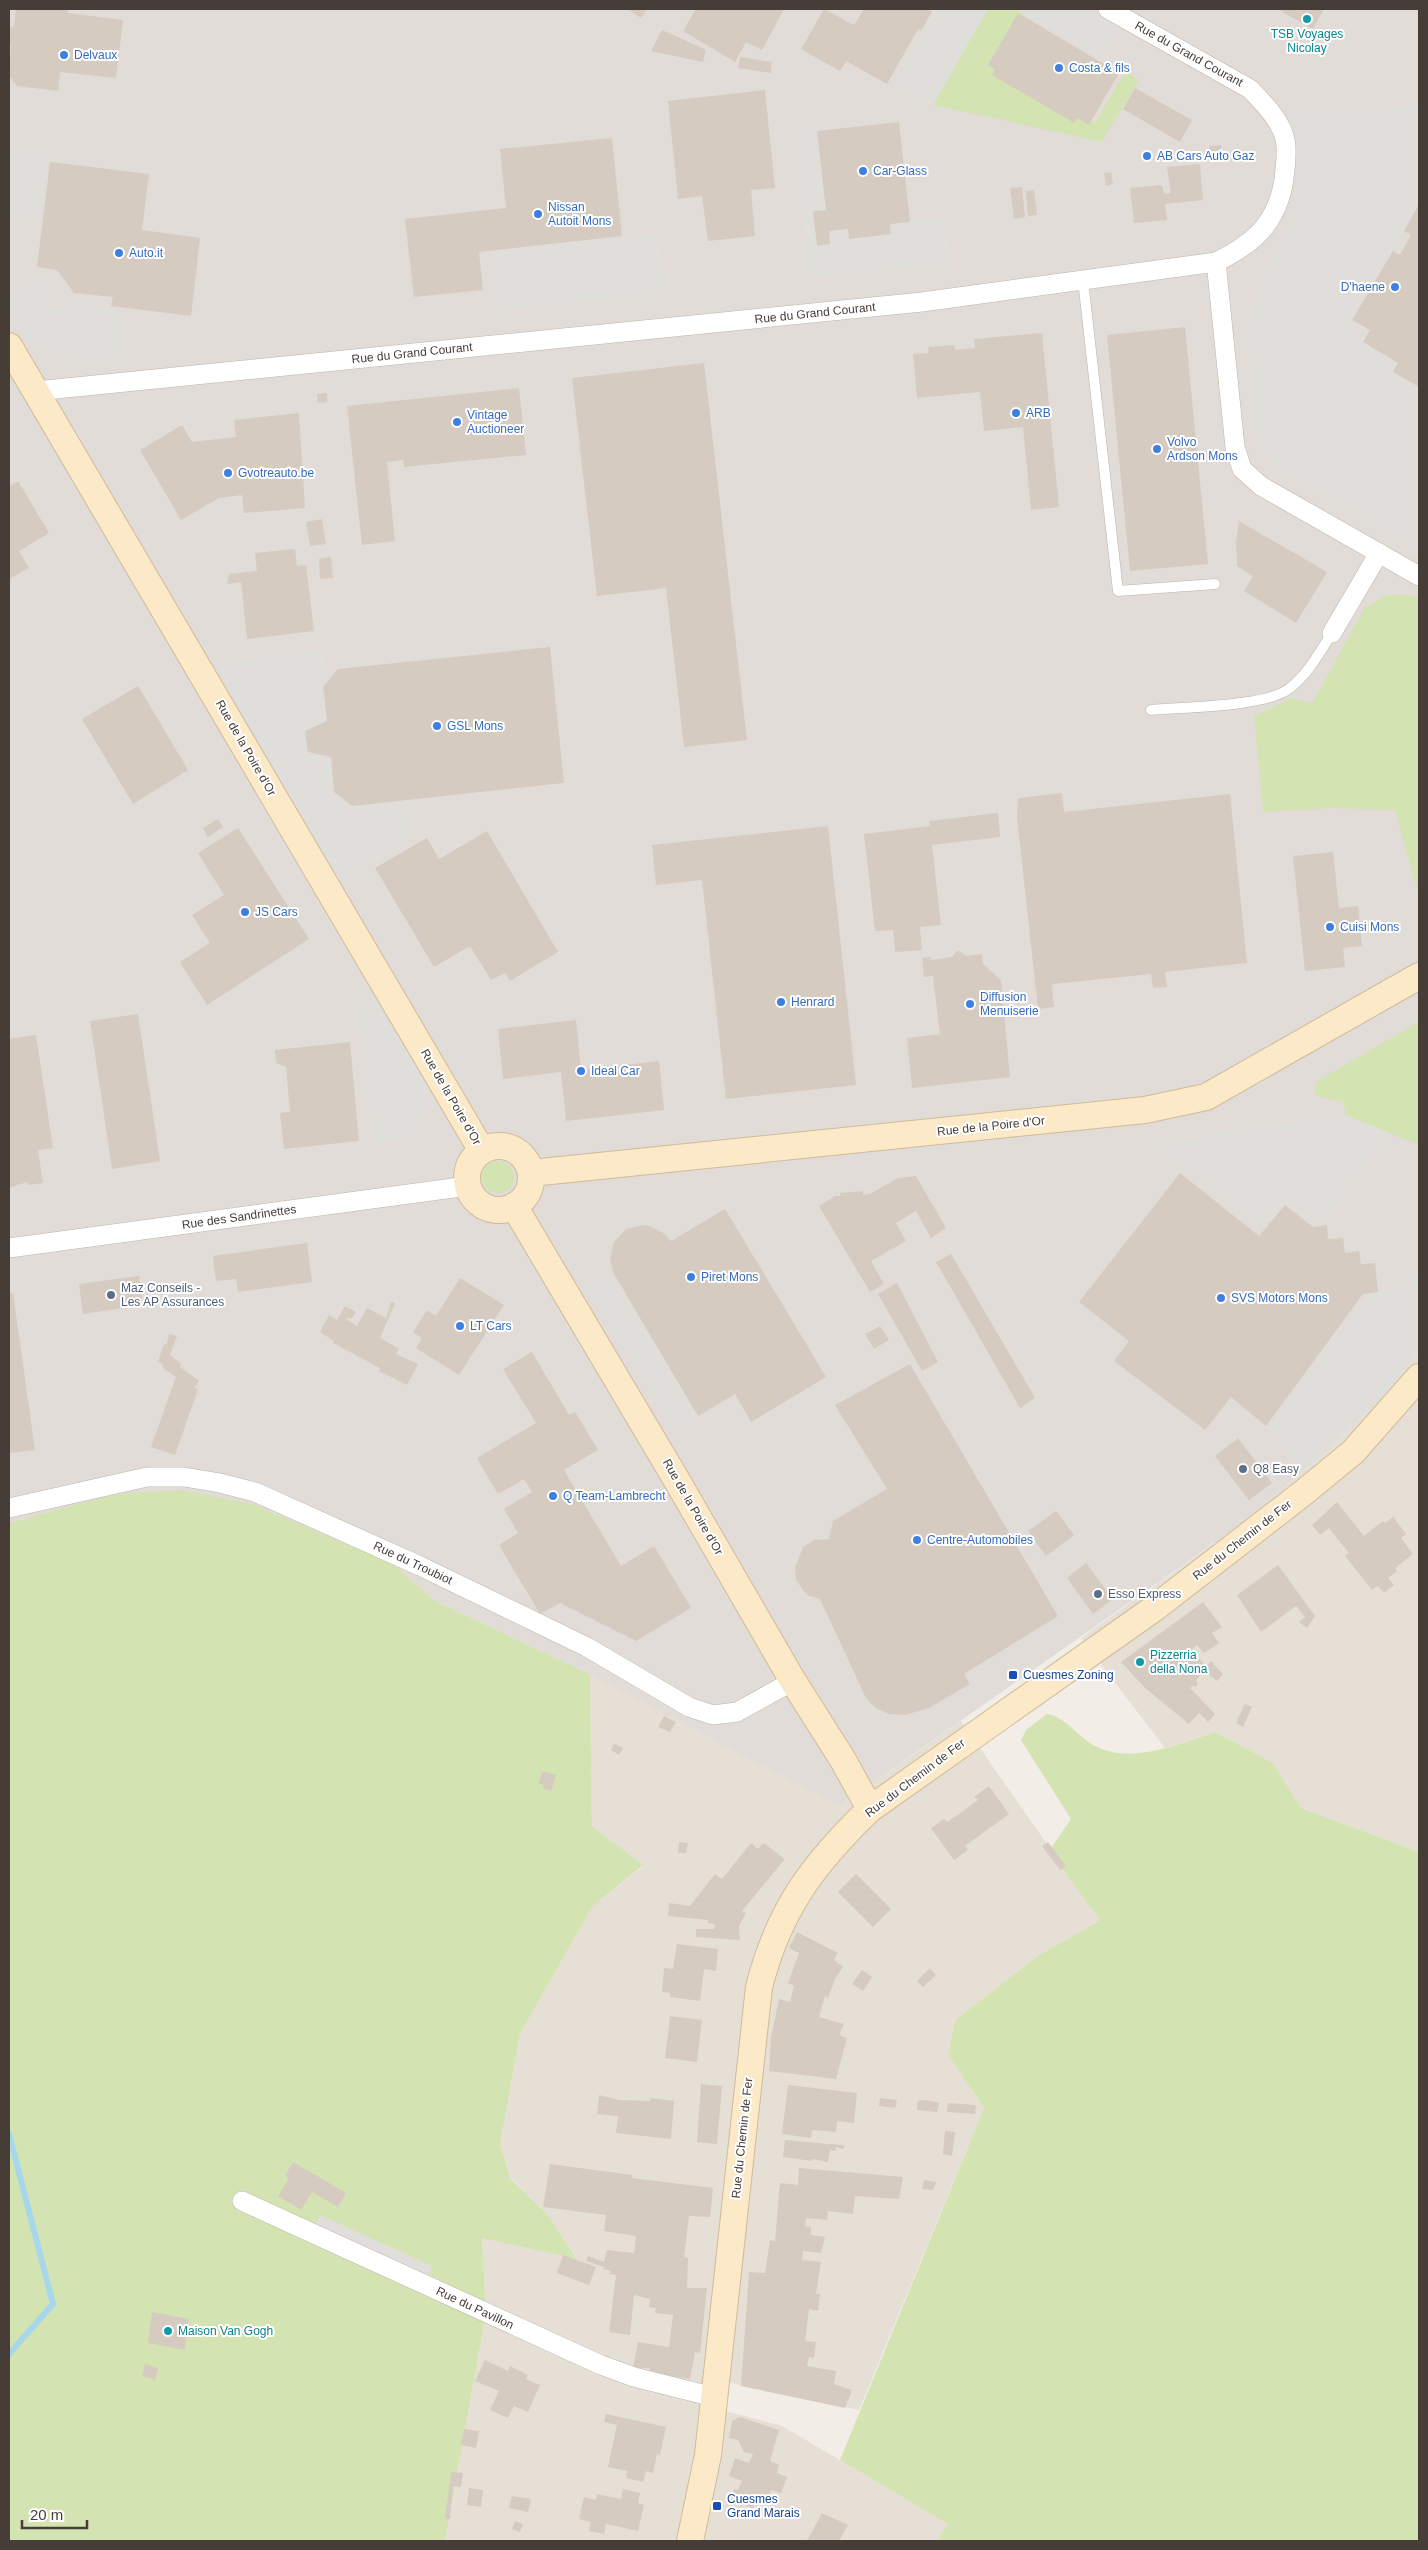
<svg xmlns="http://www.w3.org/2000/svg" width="1428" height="2550" font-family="Arial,sans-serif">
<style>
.residential{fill:#e6dfd5}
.industrial{fill:#e1dcd8}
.green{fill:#d3e4b2}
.parking{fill:#e0dedb}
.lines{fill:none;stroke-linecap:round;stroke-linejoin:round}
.stream{stroke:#a7d7eb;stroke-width:6}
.building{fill:#d6cbc0}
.lane-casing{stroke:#bdb4aa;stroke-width:11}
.street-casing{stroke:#bdb4aa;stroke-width:20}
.secondary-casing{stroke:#cfbb99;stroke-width:28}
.lane{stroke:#fff;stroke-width:10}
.street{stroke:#fff;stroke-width:19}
.secondary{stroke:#fbe9c8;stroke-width:26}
.culture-dot{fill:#0f9aa8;stroke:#fff;stroke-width:2}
.shop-dot{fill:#3f7fe0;stroke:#fff;stroke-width:2}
.service-dot{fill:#5c6f8a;stroke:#fff;stroke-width:2}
.transit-dot{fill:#1a4fb4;stroke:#fff;stroke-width:2}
.labels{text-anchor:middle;stroke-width:4;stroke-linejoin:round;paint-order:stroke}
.culture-label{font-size:12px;fill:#0d838f;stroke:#fff;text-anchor:start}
.street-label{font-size:12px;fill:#453d36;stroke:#fff}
.shop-label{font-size:12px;fill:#366cbe;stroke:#fff;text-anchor:start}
.service-label{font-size:12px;fill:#4e5e75;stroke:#fff;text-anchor:start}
.transit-label{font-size:12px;fill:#164399;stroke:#fff;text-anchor:start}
</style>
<rect width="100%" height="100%" fill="#f2ede7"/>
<g class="residential">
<path d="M1419,1351V1852L1301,1808L1273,1763L1215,1732L1165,1748L1081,1638L1244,1522L1328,1450L1383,1396Z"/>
<path d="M587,1647L839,1806L961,1721L1100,1920L1038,1956L955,2020L948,2055L984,2108L859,2410L716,2380L714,2408L782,2426L840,2460L949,2524L937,2541H445L486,2313L482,2238L577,2258L548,2215L510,2177L500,2144L520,2034L592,1907L643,1866L592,1826L590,1674Z"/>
</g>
<path class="industrial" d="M9,9H1419V1351L1383,1396L1328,1450L1244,1522L839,1806L590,1674L435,1601L393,1564L23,1519L9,1523Z"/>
<g class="green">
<path d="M988,9H1016L1024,13L995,64L1095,123L1125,72L1139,80L1102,142L933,105Z"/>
<path d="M1388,595H1413L1419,598V897L1395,810L1333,808L1263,812L1254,716L1292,698L1312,704L1365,607Z"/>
<path d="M1419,1022V1145L1347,1116L1343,1102L1314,1095L1317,1081Z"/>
<circle cx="498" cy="1177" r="16"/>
<path d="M181,1490L252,1504L393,1564L435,1601L590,1674L592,1826L643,1865L592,1907L520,2034L500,2144L510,2178L548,2215L577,2259L482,2238L486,2313L445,2541H9V1523L114,1494Z"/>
<path d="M1047,1714C1066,1717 1078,1737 1095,1746C1132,1765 1178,1744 1215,1732L1273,1763L1301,1808L1419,1852V2541H937L948,2524L840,2460L984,2108L948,2055L955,2020L1038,1956L1100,1920L1049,1851L1071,1819L1021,1740L1026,1730Z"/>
</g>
<g class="parking">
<path d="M937,9H988L933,105L921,103L893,87Z"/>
<path d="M1016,9H1088L1121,27L1104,60Z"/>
<path d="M1419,108V203L1357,313L1369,320L1361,335L1404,362L1405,376L1419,384V549L1277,465L1258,439L1249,330L1267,269L1296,206L1288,113Z"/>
<path d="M829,126L839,226L945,218L950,263L809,278L794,130Z"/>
<path d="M9,148L49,153L40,219L9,215Z"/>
<path d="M658,235L664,292L499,310L493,247Z"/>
<path d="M35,277L48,280V306L56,308L75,302L122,311L120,358L96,361L54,355L41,350L23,335L9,308V299Z"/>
<path d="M323,650L339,792L356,806L412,801L406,844L338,882L218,669L231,661Z"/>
<path d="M380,996L438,1099L431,1103L412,1136L376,1144L357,1005Z"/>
<path d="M1347,1116L1392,1134L1317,1227L1289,1204L1269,1230L1191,1169L1155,1148L1218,1133Z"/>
<path d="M610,1273L698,1415L675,1429L587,1287Z"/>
<path d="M1419,1274V1351L1383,1396L1304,1470L1267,1428L1370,1294L1408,1288Z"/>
<path d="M320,2215L432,2266L424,2284L312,2233Z"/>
</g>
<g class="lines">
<path class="stream" d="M9,2134L53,2304L9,2354"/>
</g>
<g class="building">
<path d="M16,9H68V13L123,20L116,78L60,72L58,91L17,86L9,76L11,45L9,42V29L14,26Z"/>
<path d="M627,9H647L641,18Z"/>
<path d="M696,9H784L762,50L746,42L735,62L683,31Z"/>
<path d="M824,9L854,25L864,9H930L932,12L921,31L918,29L887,84L846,61L840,71L838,70L801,49Z"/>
<path d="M1277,9H1324L1313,29Z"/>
<path d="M1018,13L1119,73L1089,125L1077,118L1074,123L992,75L995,69L988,65Z"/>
<path d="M662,30L706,50L703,62L651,51Z"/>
<path d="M740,57L772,62L771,73L738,68Z"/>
<path d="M1135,88L1192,120L1180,142L1123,109Z"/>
<path d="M765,90L775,188L751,190L755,236L708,241L702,196L678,199L668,101Z"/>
<path d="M899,122L910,222L890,224L891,234L849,239L848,229L829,231L830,244L817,246L813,211L826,210L817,131Z"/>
<path d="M612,138L622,236L479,252L483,290L414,297L405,219L506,208L500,149Z"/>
<path d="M1221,145V156L1210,157L1209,146Z"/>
<path d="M50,162L149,174L142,230L200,238L191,316L111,306L113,297L74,293L57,270L37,267Z"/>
<path d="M1200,164L1203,200L1165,204L1167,220L1134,223L1130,188L1162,185L1164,194L1171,193L1167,167Z"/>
<path d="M1111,172L1113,184L1106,186L1104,173Z"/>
<path d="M1022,187L1025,217L1014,219L1010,188Z"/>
<path d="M1034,190L1037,215L1028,216L1026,191Z"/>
<path d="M1419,204V387L1393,372L1398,363L1363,342L1370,330L1352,320L1393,251L1400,255L1411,235L1404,231Z"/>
<path d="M1185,327L1208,564L1130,571L1107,335Z"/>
<path d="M1042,333L1059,507L1031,510L1023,427L984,431L980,392L917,398L913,354L929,353L928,347L954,345L955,350L975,348L974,339Z"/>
<path d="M704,363L747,740L684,747L666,588L597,596L572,378Z"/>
<path d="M519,388L526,455L404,467L403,460L387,462L395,541L362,545L347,406Z"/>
<path d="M327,393V402L318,403L317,394Z"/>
<path d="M299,413L305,508L244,513L242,495L219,498L181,520L140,450L182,425L192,442L236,437L234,420Z"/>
<path d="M18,481L49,533L19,551L29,568L9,579V487Z"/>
<path d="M322,519L326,544L310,546L306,522Z"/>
<path d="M1239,521L1327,572L1296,623L1244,591L1253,576L1237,566L1236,543Z"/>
<path d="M295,549L297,566L306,565L314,631L247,639L241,582L227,584L229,574L257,571L255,553Z"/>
<path d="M331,557L333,578L320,579L319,559Z"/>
<path d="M550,647L564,783L352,806L334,792L331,757L308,752L305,731L327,721L323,687L338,669Z"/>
<path d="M138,686L188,770L133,804L82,719Z"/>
<path d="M1062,793L1064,812L1230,794L1247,963L1165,972L1167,987L1153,988L1151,974L1052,984L1054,1007L1038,1009L1017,817L1018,798Z"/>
<path d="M998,813L1000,837L932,845L941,925L920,927L922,950L895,952L893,930L875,931L864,834L930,826L929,821Z"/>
<path d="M218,819L223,827L208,837L203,828Z"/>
<path d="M828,826L856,1085L726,1099L702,880L656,885L652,845Z"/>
<path d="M238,828L309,939L207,1005L180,962L210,943L192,915L224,895L198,853Z"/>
<path d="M487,831L558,952L510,981L505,973L491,980L470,946L434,967L375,868L427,838L439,859Z"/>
<path d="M1333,852L1339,908L1358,906L1362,946L1343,948L1345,967L1305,971L1293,856Z"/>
<path d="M958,950L966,956L982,954L983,964L1001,980L1010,1077L912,1088L907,1038L940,1034L933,976L924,977L922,958L931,957V960L952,957Z"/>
<path d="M138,1014L160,1161L112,1169L90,1021Z"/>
<path d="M576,1020L581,1070L659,1061L664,1110L566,1121L561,1072L503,1079L498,1029Z"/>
<path d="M36,1035L53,1148L38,1150L43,1183L28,1185L27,1182L9,1188V1039Z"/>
<path d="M350,1042L359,1141L284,1149L280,1113L290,1112L286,1067L276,1063L275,1050Z"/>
<path d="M1180,1173L1259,1236L1285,1205L1313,1227L1327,1225L1328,1239L1343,1238L1345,1253L1359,1251L1361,1264L1375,1263L1378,1292L1363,1294L1266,1426L1231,1397L1205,1430L1114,1361L1129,1341L1079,1302Z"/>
<path d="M916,1176L946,1228L931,1238L916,1211L896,1223L906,1241L871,1261L884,1284L870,1292L819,1206L835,1196H840V1193L863,1191V1195L870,1194L898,1178Z"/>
<path d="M725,1209L826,1377L751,1422L735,1394L698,1416L614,1274L610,1259L614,1242L626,1229L642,1225L650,1226L665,1234L671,1241Z"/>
<path d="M307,1243L312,1282L238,1292L236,1279L216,1281L213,1256Z"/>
<path d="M951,1254L1035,1398L1020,1408L936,1262Z"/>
<path d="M139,1276L143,1305L83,1314L79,1284Z"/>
<path d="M460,1278L504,1305L459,1375L416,1348L422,1338L413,1332L427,1310L436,1316Z"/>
<path d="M897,1283L938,1362L922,1371L878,1294Z"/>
<path d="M9,1293H13L35,1450L9,1453Z"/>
<path d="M391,1302L395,1303L380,1338L399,1349L396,1354L418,1364L407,1385L379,1371L380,1368L333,1343L334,1341L320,1332L329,1315L337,1320L345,1306L356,1312L351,1319L348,1317L346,1319L357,1326L367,1308L386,1318Z"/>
<path d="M880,1326L889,1340L874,1349L865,1334Z"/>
<path d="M169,1334L177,1336L170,1355L181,1364L180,1367L199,1381L194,1388L198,1389L175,1455L151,1447L176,1377L163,1368V1364L158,1362L163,1346L167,1343Z"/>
<path d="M532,1352L569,1415L575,1412L598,1450L564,1470L621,1566L654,1546L691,1608L636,1641L560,1603L540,1614L499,1545L518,1533L504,1509L532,1492L524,1479L498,1494L477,1458L536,1423L503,1369Z"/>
<path d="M910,1364L1058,1616L964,1674L970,1684L929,1708L905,1715L889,1714L876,1708L866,1698L820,1599L809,1596L803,1590L796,1580L795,1568L803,1547L814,1540L829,1539L833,1521L887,1489L835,1405Z"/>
<path d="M1238,1438L1272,1483L1249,1500L1215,1456Z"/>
<path d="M1337,1502L1364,1536L1383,1521L1385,1523L1393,1517L1406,1534L1401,1538L1413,1554L1395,1568L1397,1571L1388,1578L1394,1585L1384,1593L1378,1586L1372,1590L1345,1556L1349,1553L1329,1528L1320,1535L1312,1525Z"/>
<path d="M1056,1511L1074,1535L1046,1556L1028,1531Z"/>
<path d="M1086,1563L1113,1599L1093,1614L1067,1578Z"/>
<path d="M1278,1565L1315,1616L1307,1628L1299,1622L1305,1617L1296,1606L1261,1632L1237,1595Z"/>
<path d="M1203,1602L1222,1627L1212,1633L1219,1643L1204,1653L1197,1645L1192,1649L1206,1667L1211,1661L1223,1674L1217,1681L1203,1670L1196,1681L1198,1683L1196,1687L1193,1686L1190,1688L1215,1714L1208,1722L1199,1713L1189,1724L1145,1688L1121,1662Z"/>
<path d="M1245,1704L1252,1707L1243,1727L1236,1723Z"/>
<path d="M664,1716L676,1722L670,1732L658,1727Z"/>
<path d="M614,1744L623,1748L619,1755L611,1750Z"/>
<path d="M542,1771L556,1775L551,1791L542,1788L544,1785L538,1783Z"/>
<path d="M989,1786L1009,1814L965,1846L968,1850L954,1860L931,1828L944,1819L947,1822L959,1814L978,1800L974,1797Z"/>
<path d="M679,1842L688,1843L686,1853H678Z"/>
<path d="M1048,1842L1066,1866L1060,1870L1042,1846Z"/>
<path d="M751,1843L758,1849L762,1844H765L785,1859L742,1911L746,1913L739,1926L740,1940L696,1937V1929H714L715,1924L708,1923V1920L668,1916L669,1903L690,1906L715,1874L722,1879Z"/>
<path d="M856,1874L891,1909L873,1927L838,1892Z"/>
<path d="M797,1932L838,1953L834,1960L843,1967L835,1979L828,1998L825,1996L819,2017L844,2024L840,2033L841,2036L847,2038L836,2079L769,2071L771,2038L779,1999L790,2002L794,1986L788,1983L799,1953L789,1948Z"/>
<path d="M677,1944L718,1949L716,1971L704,1969L700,2001L670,1997V1993L662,1992L664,1968L673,1969Z"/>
<path d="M930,1968L936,1975L923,1987L917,1981Z"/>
<path d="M862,1970L872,1977L863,1991L852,1984Z"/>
<path d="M670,2016L702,2020L697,2062L665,2058Z"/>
<path d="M701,2084L722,2086L717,2144L697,2142Z"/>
<path d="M788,2085L857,2093L854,2123L837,2121L836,2132L812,2130L811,2138L782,2134Z"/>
<path d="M599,2095L619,2100L650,2101L651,2098L674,2101L671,2139L616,2133L618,2116L597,2114Z"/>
<path d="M880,2098L897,2100L895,2108L879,2106Z"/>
<path d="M925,2100L939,2103L937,2112L917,2110L918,2101Z"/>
<path d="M948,2103L976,2105L975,2114L947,2112Z"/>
<path d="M945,2131L955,2132L952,2156L943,2154Z"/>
<path d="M785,2140L828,2144L844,2145V2149L836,2147L835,2151L830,2150L828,2162L812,2159V2161L783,2157Z"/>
<path d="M293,2162L346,2193L338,2207L312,2192L301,2210L278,2196L289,2178L285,2176Z"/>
<path d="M550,2164L632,2175V2178L713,2188L710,2217L689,2216L684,2257L688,2258L687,2288H707L700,2353L695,2352L690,2379L649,2372L650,2368H633L638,2342L669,2347L673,2315L655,2313L656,2308L649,2307L650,2299L634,2295L630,2335L609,2332L616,2275L609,2274L611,2271L603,2269L604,2267L586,2261L588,2256L604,2262L607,2250L634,2253L636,2236L604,2231L606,2215L543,2207Z"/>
<path d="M799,2168L903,2177L899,2199L855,2196L853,2214L828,2211L827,2220L806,2218L805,2226L811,2227V2235L825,2237L821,2253L803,2251L802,2260L821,2262L816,2294H820L818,2311L809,2309L805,2341L816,2342L814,2358L809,2357L807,2366L836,2371L834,2384L852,2390L845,2408L741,2386L749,2272L765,2273L770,2240L775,2241L780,2183L798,2185Z"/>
<path d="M924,2180L936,2182L933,2190L922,2189Z"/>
<path d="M563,2255L596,2267L589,2285L557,2273Z"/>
<path d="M152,2312L189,2319L185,2350L148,2343Z"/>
<path d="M485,2360L508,2371L510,2366L528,2375L526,2379L540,2385L528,2412L514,2406L508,2418L490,2410L499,2391L475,2381Z"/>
<path d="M145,2364L158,2368L155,2380L142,2376Z"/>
<path d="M606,2414L666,2427L660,2455L657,2454L653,2473L646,2471L643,2482L626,2478L627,2471L608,2467L617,2425L604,2422Z"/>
<path d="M740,2417L779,2430L770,2461L779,2465L777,2473L787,2477L781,2493L771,2490L766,2503L756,2499L753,2508L730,2500L734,2489L738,2490L742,2481L729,2476L735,2458L749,2463L753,2454L744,2452L738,2440L729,2438L732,2421Z"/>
<path d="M464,2429L479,2431L476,2448L461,2445Z"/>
<path d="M451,2472L463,2473L461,2487L453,2486L450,2519H445Z"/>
<path d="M469,2488L483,2490L481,2507L467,2505Z"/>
<path d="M623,2489L640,2493L638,2503L644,2505L638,2531L606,2524L604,2534L589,2531L591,2522L579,2519L584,2497L596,2500L597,2494L621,2499Z"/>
<path d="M512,2496L531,2499L528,2512L509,2508Z"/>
<path d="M822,2513L848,2525L839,2541H807Z"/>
<path d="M515,2521L523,2524L520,2532L512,2529Z"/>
</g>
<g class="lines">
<defs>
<g id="lane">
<path d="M1083,280L1118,591L1215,584"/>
<path d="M1151,710C1183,707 1267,707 1290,688C1308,674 1320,652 1332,633"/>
</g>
<g id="street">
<path d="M1216,262L1235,447L1242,469L1261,486L1419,576"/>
<path d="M36,391L922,302L1216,262C1258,242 1281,218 1285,170C1286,161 1287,148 1285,139C1280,119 1263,103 1250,89L1108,9"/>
<path d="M1332,633L1379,553"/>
<path d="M9,1248L468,1186"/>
<path d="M9,1508L147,1477H184L220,1483L255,1492L420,1566L587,1647L689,1707L713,1715L737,1712L793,1681"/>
<path d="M242,2201L601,2365L634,2377L714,2397"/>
</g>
<g id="secondary">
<path d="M9,346L482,1151"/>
<circle cx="499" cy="1178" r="32"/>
<path d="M531,1173L1145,1110L1206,1097L1419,976"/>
<path d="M514,1206L676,1479L793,1681L843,1760L870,1809"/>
<path d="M690,2541L708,2455L759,1987C779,1909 813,1864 870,1809L1156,1607L1303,1493L1353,1452L1419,1377"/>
</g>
</defs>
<use href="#lane" class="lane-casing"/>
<use href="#street" class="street-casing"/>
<use href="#secondary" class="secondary-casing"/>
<use href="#lane" class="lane"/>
<use href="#street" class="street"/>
<use href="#secondary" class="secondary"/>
</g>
<g class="culture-dot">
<circle cx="1307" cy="19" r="5"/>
<circle cx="1140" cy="1662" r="5"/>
<circle cx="168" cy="2331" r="5"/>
</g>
<g class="shop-dot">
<circle cx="64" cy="55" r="5"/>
<circle cx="1059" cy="68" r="5"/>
<circle cx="1147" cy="156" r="5"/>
<circle cx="863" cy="171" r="5"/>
<circle cx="538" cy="214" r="5"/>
<circle cx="119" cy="253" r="5"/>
<circle cx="1395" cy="287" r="5"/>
<circle cx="1016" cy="413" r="5"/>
<circle cx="457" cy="422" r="5"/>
<circle cx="1157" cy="449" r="5"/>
<circle cx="228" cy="473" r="5"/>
<circle cx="437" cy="726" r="5"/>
<circle cx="245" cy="912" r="5"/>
<circle cx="1330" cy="927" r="5"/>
<circle cx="781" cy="1002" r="5"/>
<circle cx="970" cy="1004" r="5"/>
<circle cx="581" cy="1071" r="5"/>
<circle cx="691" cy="1277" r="5"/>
<circle cx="1221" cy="1298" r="5"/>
<circle cx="460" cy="1326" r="5"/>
<circle cx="553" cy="1496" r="5"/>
<circle cx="917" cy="1540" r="5"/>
</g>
<g class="service-dot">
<circle cx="111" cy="1295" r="5"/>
<circle cx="1243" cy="1469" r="5"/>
<circle cx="1098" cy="1594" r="5"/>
</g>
<g class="transit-dot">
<rect x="1008" y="1670" width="10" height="10" rx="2.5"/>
<rect x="712" y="2501" width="10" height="10" rx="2.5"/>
</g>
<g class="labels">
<g class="culture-label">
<text x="1307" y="38" text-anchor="middle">TSB Voyages<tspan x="1307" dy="14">Nicolay</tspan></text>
<text x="1150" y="1659">Pizzerria<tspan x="1150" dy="14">della Nona</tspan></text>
<text x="178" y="2335">Maison Van Gogh</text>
</g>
<g class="street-label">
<text transform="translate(1189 54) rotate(29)" y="4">Rue du Grand Courant</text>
<text transform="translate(815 313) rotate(-6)" y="4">Rue du Grand Courant</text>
<text transform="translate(412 353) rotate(-6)" y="4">Rue du Grand Courant</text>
<text transform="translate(246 748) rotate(60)" y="4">Rue de la Poire d'Or</text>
<text transform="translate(451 1097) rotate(60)" y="4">Rue de la Poire d'Or</text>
<text transform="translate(991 1126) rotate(-6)" y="4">Rue de la Poire d'Or</text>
<text transform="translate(239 1217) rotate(-8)" y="4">Rue des Sandrinettes</text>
<text transform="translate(693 1507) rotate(60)" y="4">Rue de la Poire d'Or</text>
<text transform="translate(1242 1540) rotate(-38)" y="4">Rue du Chemin de Fer</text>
<text transform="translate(413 1563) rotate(25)" y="4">Rue du Troubiot</text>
<text transform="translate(915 1778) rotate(-37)" y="4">Rue du Chemin de Fer</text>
<text transform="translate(742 2138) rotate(-84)" y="4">Rue du Chemin de Fer</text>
<text transform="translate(475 2308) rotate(25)" y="4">Rue du Pavillon</text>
</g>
<g class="shop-label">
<text x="74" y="59">Delvaux</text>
<text x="1069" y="72">Costa &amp; fils</text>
<text x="1157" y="160">AB Cars Auto Gaz</text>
<text x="873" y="175">Car-Glass</text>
<text x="548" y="211">Nissan<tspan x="548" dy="14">Autoit Mons</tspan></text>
<text x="129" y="257">Auto.it</text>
<text x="1385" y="291" text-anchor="end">D'haene</text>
<text x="1026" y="417">ARB</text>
<text x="467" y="419">Vintage<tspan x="467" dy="14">Auctioneer</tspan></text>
<text x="1167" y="446">Volvo<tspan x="1167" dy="14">Ardson Mons</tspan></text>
<text x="238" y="477">Gvotreauto.be</text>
<text x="447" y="730">GSL Mons</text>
<text x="255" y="916">JS Cars</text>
<text x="1340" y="931">Cuisi Mons</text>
<text x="980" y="1001">Diffusion<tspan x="980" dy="14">Menuiserie</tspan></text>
<text x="791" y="1006">Henrard</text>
<text x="591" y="1075">Ideal Car</text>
<text x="701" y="1281">Piret Mons</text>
<text x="1231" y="1302">SVS Motors Mons</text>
<text x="470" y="1330">LT Cars</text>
<text x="563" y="1500">Q Team-Lambrecht</text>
<text x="927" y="1544">Centre-Automobiles</text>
</g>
<g class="service-label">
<text x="121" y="1292">Maz Conseils -<tspan x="121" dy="14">Les AP Assurances</tspan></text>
<text x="1253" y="1473">Q8 Easy</text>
<text x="1108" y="1598">Esso Express</text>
</g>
<g class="transit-label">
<text x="1023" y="1679">Cuesmes Zoning</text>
<text x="727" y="2503">Cuesmes<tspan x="727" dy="14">Grand Marais</tspan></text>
</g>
</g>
<rect width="1428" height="2550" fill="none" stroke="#453d36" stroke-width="20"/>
<path d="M22 2520v8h65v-8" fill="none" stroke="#453d36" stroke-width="2.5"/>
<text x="30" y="2520" font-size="15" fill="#453d36" stroke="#ffffff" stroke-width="4" paint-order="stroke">20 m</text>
</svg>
